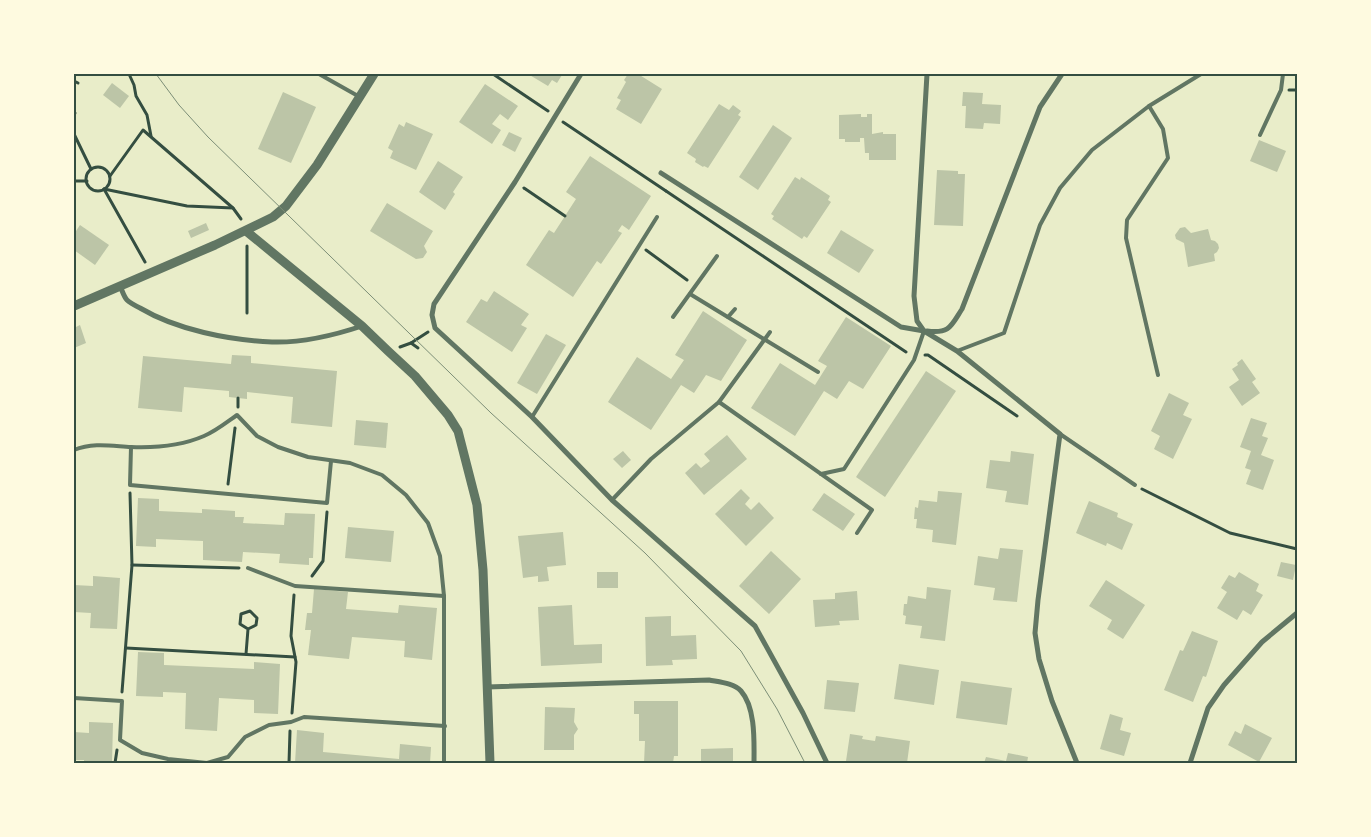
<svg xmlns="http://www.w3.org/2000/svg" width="1371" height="837" font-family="Overpass,sans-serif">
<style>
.building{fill:#bcc5a7}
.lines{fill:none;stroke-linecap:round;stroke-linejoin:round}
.path{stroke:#344e41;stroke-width:3}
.service{stroke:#617663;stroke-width:4}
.minor{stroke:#617663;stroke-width:5}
.tertiary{stroke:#617663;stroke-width:9}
.tram{stroke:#7c8e77;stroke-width:1}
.neatline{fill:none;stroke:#344e41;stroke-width:2}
</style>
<rect width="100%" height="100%" fill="#e9edc9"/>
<g class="building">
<path d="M528,74H560L562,75L557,83L552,80L548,86Z"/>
<path d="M628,74H638L662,89L641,124L616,109L621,100L617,98L626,82L624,80Z"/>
<path d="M112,83L129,96L120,108L103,95Z"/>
<path d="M485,84L518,106L508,120L500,114L492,124L501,130L492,144L459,122Z"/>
<path d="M283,92L316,107L291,163L258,149Z"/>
<path d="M963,92L983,93L982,104L1001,105L1000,124L984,123L983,129L965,128L966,106H962Z"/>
<path d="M719,104L729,110L733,105L741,111L738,115L741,117L708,168L704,166L703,167L695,162L696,159L687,153Z"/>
<path d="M861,114V117H867V114H872V134L883,132V134H896V160H869V153H865L864,138H860V142H845V139H839V115Z"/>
<path d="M406,122L433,134L416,170L390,158L393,151L388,148L399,124L404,127Z"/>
<path d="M773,125L792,138L758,190L739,177Z"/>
<path d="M509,132L522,138L515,152L502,145Z"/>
<path d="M1259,140L1286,151L1277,172L1250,161Z"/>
<path d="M590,156L651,196L629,230L622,225L618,231L622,233L601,264L597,261L573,297L526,265L549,230L554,233L576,199L566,192Z"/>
<path d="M438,161L463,177L453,192L455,194L445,210L419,192Z"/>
<path d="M937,170L958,171V174H965L963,226L934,225Z"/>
<path d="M795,177L800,180L801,177L830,196L828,200L831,202L807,238L804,236L802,239L772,219L774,216L771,214Z"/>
<path d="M387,203L433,231L424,246L427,252L423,258L416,259L370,231Z"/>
<path d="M206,223L209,230L191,238L188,231Z"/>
<path d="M80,225L109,245L95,265L74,250V234Z"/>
<path d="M1185,227L1191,233L1208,229L1211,240L1215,241L1218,244L1219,248L1217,252L1214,254L1215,261L1188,267L1184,243L1176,239L1175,235L1180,228Z"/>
<path d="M841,230L874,250L859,273L827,253Z"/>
<path d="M494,291L529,314L521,325L527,328L512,352L466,322L481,299L487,302Z"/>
<path d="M703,311L747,340L721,381L706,375L694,393L681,385L651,430L608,402L637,357L671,379L684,360L675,355Z"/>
<path d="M846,317L891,346L863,389L849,381L837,399L824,391L795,436L751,408L780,363L815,385L827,366L818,361Z"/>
<path d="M80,325L86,343L74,348V328Z"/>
<path d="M546,334L566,345L537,394L517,383Z"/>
<path d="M232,355L251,356V363L337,371L332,427L291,423L293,397L247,392V399L229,397V391L184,387L182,412L138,408L143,356L231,364Z"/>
<path d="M1242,359L1256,379L1252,382L1260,393L1242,406L1229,387L1239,380L1232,369L1238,365L1237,363Z"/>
<path d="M926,371L956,391L885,497L856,477Z"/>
<path d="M1169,393L1189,403L1183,415L1192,419L1173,459L1154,449L1160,436L1151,431Z"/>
<path d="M1251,418L1267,423L1262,436L1268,438L1261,455L1274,460L1263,490L1246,484L1251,470L1245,468L1251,451L1240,447Z"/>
<path d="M356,420L388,423L386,448L354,445Z"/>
<path d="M727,435L747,459L704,495L685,473L696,463L701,468L710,461L704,454Z"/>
<path d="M623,451L631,460L622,468L613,459Z"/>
<path d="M1011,451L1034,454L1028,505L1005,502L1007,491L986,488L990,460L1010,462Z"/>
<path d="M741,489L750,498L745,504L751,510L759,502L774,518L746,546L715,514Z"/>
<path d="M938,491L962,493L956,545L932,542L933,530L916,528L917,519H914L915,507L918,508L919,500L937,502Z"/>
<path d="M824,493L855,514L843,531L812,510Z"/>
<path d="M138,498L159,499V511L202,513V509L235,511V517H244L243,523L284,525L285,513L315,514L313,558H309V565L279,563L280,554L243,552L242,562L203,560V541L156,539V547L136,546Z"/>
<path d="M1089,501L1118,513L1117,517L1133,524L1122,550L1107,543L1106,546L1076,533Z"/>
<path d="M348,527L394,531L391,562L345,558Z"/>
<path d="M563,532L566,565L547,567L549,581L538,582V576L523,578L518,536Z"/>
<path d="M1000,548L1023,550L1017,602L993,600L995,588L974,585L978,556L998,559Z"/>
<path d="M771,551L801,579L769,614L739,586Z"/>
<path d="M1281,562L1296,565L1293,580L1277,576Z"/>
<rect x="597" y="572" width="21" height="16"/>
<path d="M1239,572L1259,584L1256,591L1263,595L1251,615L1243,610L1237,620L1217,608L1227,592L1221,588L1229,575L1235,578Z"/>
<path d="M93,576L120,578L117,629L90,628L91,613L74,612V585L93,586Z"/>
<path d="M1106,580L1145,605L1123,639L1107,629L1112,620L1089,606Z"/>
<path d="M927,587L951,590L945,641L920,638L922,626L905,624L906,616L903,615L904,604H907L908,596L926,599Z"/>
<path d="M314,589L348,592L346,609L398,613L399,605L437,608L432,660L404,657L405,641L352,637L349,659L308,655L311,630H305L307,613H312Z"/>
<path d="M857,591L859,620L839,621L840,625L815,627L813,600L835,599V593Z"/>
<path d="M572,605L574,645L602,644V663L541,666L538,607Z"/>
<path d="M671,616V636L696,635L697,659L672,660L673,665L646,666L645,617Z"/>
<path d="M1192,631L1218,641L1206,677L1203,676L1193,702L1164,690L1180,650L1183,651Z"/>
<path d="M138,652L164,653V665L254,669V662L280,664L278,714L254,713V700L219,698L217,731L185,729L186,693L163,692V697L136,696Z"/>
<path d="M899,664L939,670L934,705L894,699Z"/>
<path d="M827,680L859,683L855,712L824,709Z"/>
<path d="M961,681L1012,688L1007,725L956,718Z"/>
<path d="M634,701H678V756H674L673,763H644L645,741H639V714H634Z"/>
<path d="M545,707L575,708L574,722L578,729L574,735V750H544Z"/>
<path d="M1110,714L1123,718L1120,730L1131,733L1124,756L1100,749Z"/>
<path d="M89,722L113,723L112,763H84V760H74V732L89,733Z"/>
<path d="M1245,724L1272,738L1259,762L1228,745L1235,731L1241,734Z"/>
<path d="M297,730L324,733L323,752L399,759L400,744L431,747L430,763H295Z"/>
<path d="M850,734L863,736L862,739L875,741L876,736L910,741L907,763H864L846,761Z"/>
<path d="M733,748V763H701V749Z"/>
<path d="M1008,753L1028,757L1027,763H984L986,757L1006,761Z"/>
</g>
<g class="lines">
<g class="path">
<path d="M129,74L134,85L136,96L147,115L151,136"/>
<path d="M493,74L548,111"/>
<path d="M74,81L78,83"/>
<path d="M1289,90H1297"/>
<path d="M74,112L75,113L74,115"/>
<path d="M563,122L666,191"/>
<path d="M74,134L91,169"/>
<circle cx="98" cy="179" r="12"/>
<path d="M110,176L143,130L233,208L241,219"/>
<path d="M74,181H87"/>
<path d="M524,188L565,216"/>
<path d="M104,189L187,206L233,208"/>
<path d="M104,189L145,262"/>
<path d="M666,191L906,352"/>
<path d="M247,246V313"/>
<path d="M646,250L687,280"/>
<path d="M411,343L418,348"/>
<path d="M400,347L411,343L428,332"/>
<path d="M925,355H928L1017,416"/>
<path d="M238,407V398"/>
<path d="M228,484L235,428"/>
<path d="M1142,489L1230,533L1297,549"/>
<path d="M132,565L239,568"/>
<path d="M312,576L323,561L327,512"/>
<path d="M126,648L295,657"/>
<path d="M246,654L248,629L256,625L257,618L250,611L241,614L240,624L248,629"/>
<path d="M122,692L132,565L130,493"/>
<path d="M292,713L296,662L291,636L294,595"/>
<path d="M115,763L117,750"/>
<path d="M289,763L290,731"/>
</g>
<g class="service">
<path d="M319,74L358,96"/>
<path d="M1149,106L1201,74"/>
<path d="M1260,135L1281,90L1283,74"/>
<path d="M690,294L818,372"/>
<path d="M673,317L717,256"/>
<path d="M728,317L735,309"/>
<path d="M957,351L1004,333L1040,225L1060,188L1092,150L1149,106L1163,129L1168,158L1127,220L1126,238L1158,375"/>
<path d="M719,402L872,510L857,533"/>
<path d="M532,417L657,217"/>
<path d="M1060,434L1135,485"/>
<path d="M131,447L130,485L327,503L331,461"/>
<path d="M74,450C93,442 112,446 131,447C156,448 181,446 204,436C216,431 227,422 237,415L257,436L278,447L308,457L350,463L382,475L406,495L428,523L440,556L444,596V763"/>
<path d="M821,474L844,469L914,360L924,331"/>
<path d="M612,500L651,459L719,402L770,332"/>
<path d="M248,568L295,586L444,596"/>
<path d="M74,698L122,701L120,740L142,753L168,759L207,763L228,757L245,737L269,725L291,722L304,717L445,726"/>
</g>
<g class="minor">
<path d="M581,74L515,182L434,304L432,315L435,328L532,417L612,500L755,626L803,713L827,763"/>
<path d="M661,173L901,327L924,331L957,351L1060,434L1038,600L1035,633L1039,659L1052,701L1077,763"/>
<path d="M120,286C122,290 124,297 127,300C130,303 136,306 140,308C177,330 229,340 272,342C301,343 335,335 362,326"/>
<path d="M924,331L917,321L914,296L927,74"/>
<path d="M927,331C950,334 951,326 962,309L1040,107L1062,74"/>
<path d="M487,687L709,680C719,682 734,683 741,691C756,708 754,743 754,763"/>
<path d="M1190,763L1208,708L1224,685L1262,642L1297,613"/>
</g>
<g class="tertiary">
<path d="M246,231L362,326L388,351L415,376L448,415L458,431L477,505L483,570L490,763"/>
<path d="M74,306L215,245L273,217L286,206L317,165L374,74"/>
</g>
<path class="tram" d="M156,74L179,105L208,137L491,413L645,553L741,651L777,709L805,763"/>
</g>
<rect width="1371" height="837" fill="none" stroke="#fefae0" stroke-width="150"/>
<rect x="75" y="75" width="1221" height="687" class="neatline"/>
</svg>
